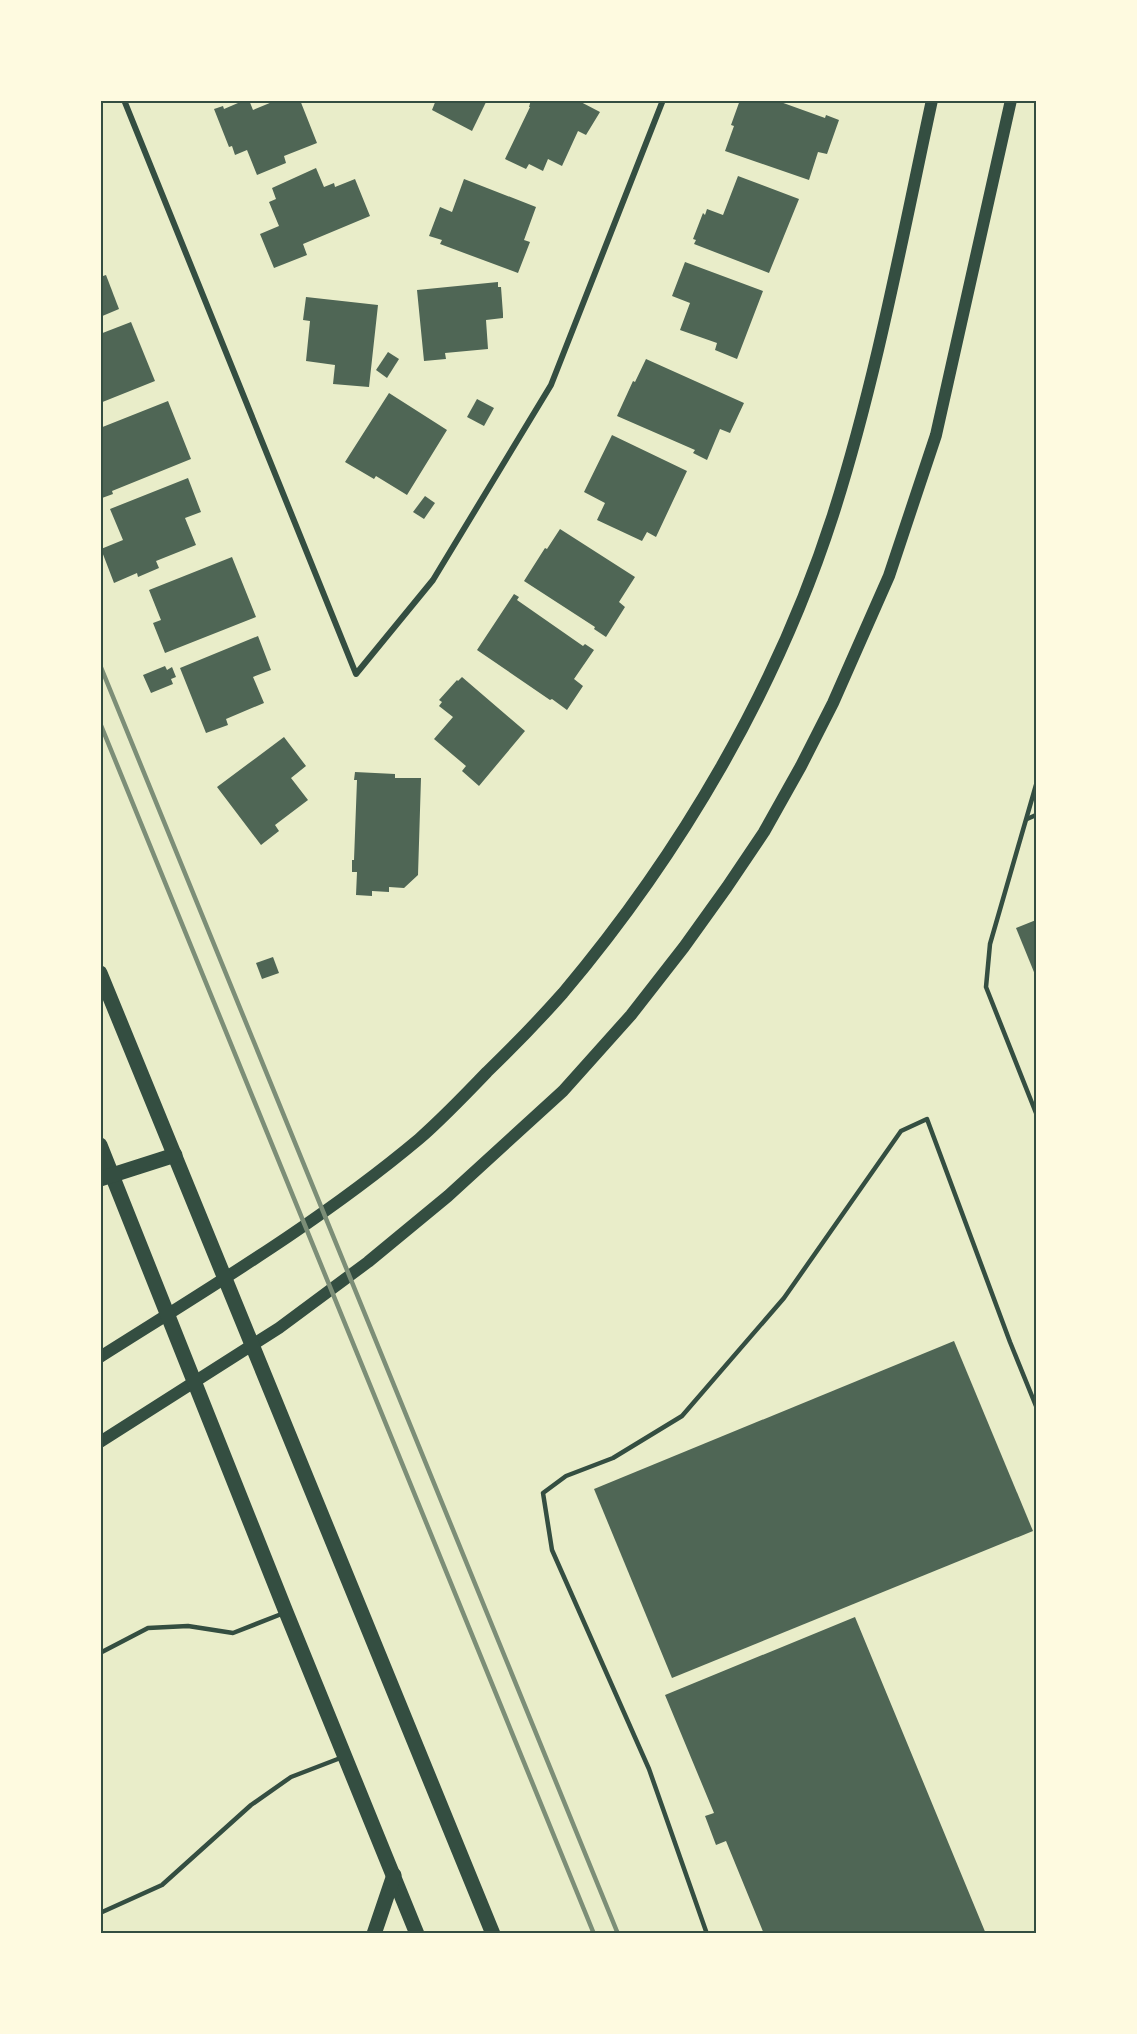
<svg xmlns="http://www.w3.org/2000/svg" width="1137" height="2034" font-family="Rubik,sans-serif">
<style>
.building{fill:#4f6655}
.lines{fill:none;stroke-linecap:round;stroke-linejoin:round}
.service{stroke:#344e41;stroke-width:4.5}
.minor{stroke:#344e41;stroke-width:6}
.secondary{stroke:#344e41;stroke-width:12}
.primary{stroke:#344e41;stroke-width:15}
.rail{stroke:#7c8e77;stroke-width:4.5}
.neatline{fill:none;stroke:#344e41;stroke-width:2}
</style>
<rect width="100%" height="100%" fill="#e9edc9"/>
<g class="building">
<path d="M245,100H249L253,110L277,100H300L317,143L284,156L286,163L257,175L247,150L235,155L232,146L229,147L214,109L223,106L224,109Z"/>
<path d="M436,100H487L472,131L432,110Z"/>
<path d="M531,100H577L600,112L586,135L578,131L562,166L548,159L543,171L529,164L526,169L505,159L530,107H529Z"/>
<path d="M740,100H775L825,118L826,115L839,120L827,154L818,152L809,180L725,151L734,126L731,125Z"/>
<path d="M316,168L324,187L334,183L335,187L355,179L370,216L303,244L307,255L274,268L260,234L279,226L269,202L276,199L272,188Z"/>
<path d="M738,176L799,199L769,273L694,244L696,240L693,239L703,213L705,215L707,209L723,215Z"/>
<path d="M464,179L536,207L524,240L530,242L518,273L440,244L442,240L429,236L440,207L452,212Z"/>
<path d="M685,262L763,291L737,359L715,350L717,343L680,330L690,303L672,296Z"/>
<path d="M106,275L119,309L100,317V277Z"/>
<path d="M498,282V287H501L503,314V318L486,320L488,349L445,353L446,359L424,361L417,290Z"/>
<path d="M306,297L378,305L369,387L333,384L335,365L306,361L310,321L303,320Z"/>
<path d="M131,322L155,381L100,403V334Z"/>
<path d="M388,352L399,359L387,378L376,370Z"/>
<path d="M646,359L744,403L730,433L720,429L707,460L693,453L695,450L617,416L633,381L635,382Z"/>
<path d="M389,393L447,430L407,495L376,476L374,479L345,462Z"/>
<path d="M477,399L494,408L484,426L467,417Z"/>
<path d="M168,401L191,459L112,491L113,494L102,498L100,494V428Z"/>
<path d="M612,435L687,471L656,537L647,532L642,541L597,520L605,503L584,492Z"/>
<path d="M188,478L201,512L185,518L196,545L156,561L159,568L138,577L137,573L114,583L101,549L123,540L110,509Z"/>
<path d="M425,496L435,503L424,519L413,512Z"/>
<path d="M560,529L635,577L619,602L625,607L606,637L594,629L595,627L524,581L545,548L547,549Z"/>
<path d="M232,557L256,617L165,653L153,623L161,620L149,590Z"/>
<path d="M514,594L519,597L517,600L583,646L585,644L594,650L574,679L583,686L567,710L552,699L550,700L477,650Z"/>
<path d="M258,636L271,670L253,677L264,703L226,719L228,725L206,733L180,668Z"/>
<path d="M165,666L167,670L172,667L176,677L171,679L173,684L151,693L143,675Z"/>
<path d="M462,677L525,731L479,786L462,771L466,766L434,739L453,717L439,706L442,702L439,700L457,680L458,681Z"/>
<path d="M284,737L306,766L291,778L308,800L275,825L279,831L261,845L217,787Z"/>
<path d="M355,772L395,774V778H421L418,875L404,888L389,887V892L372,891V896L356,895L357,872H352V860H354L357,780H354Z"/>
<path d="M1036,920V977L1016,928Z"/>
<path d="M273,957L279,973L262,979L256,963Z"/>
<path d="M954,1341L1033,1531L672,1678L594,1489Z"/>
<path d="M855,1617L986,1934H764L726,1841L716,1845L705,1816L714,1813L665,1695Z"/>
</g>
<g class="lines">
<g class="service">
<path d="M1036,785L990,944L986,987L1036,1113"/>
<path d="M1027,819L1036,815"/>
<path d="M100,1653L148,1628L188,1626L233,1633L284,1613"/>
<path d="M100,1913L162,1885L251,1805L291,1777L343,1757"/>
<path d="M707,1934L649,1769L552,1550L543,1493L566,1476L613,1458L682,1416L784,1298L901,1131L927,1119L1010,1342L1036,1406"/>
</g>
<path class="minor" d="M124,100L356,674L433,580L551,385L663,100"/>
<g class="secondary">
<path d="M100,1357C209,1288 320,1222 419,1139C443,1118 465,1095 487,1072C513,1047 539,1020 563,993C681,853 777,689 833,515C876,380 902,239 932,100"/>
<path d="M100,1442L279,1328L368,1262L448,1196L563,1091L631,1015L684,947L727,887L764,832L801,766L833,703L889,576L936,435L1011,100"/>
</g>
<g class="primary">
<path d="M100,973L493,1934"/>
<path d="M100,1145L286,1612L417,1934"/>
<path d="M100,1179L175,1155"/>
<path d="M374,1934L394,1875"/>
</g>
<g class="rail">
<path d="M100,665L618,1934"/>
<path d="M100,723L594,1934"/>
</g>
</g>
<rect width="1137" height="2034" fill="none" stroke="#fefae0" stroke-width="204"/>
<rect x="102" y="102" width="933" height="1830" class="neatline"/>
</svg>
